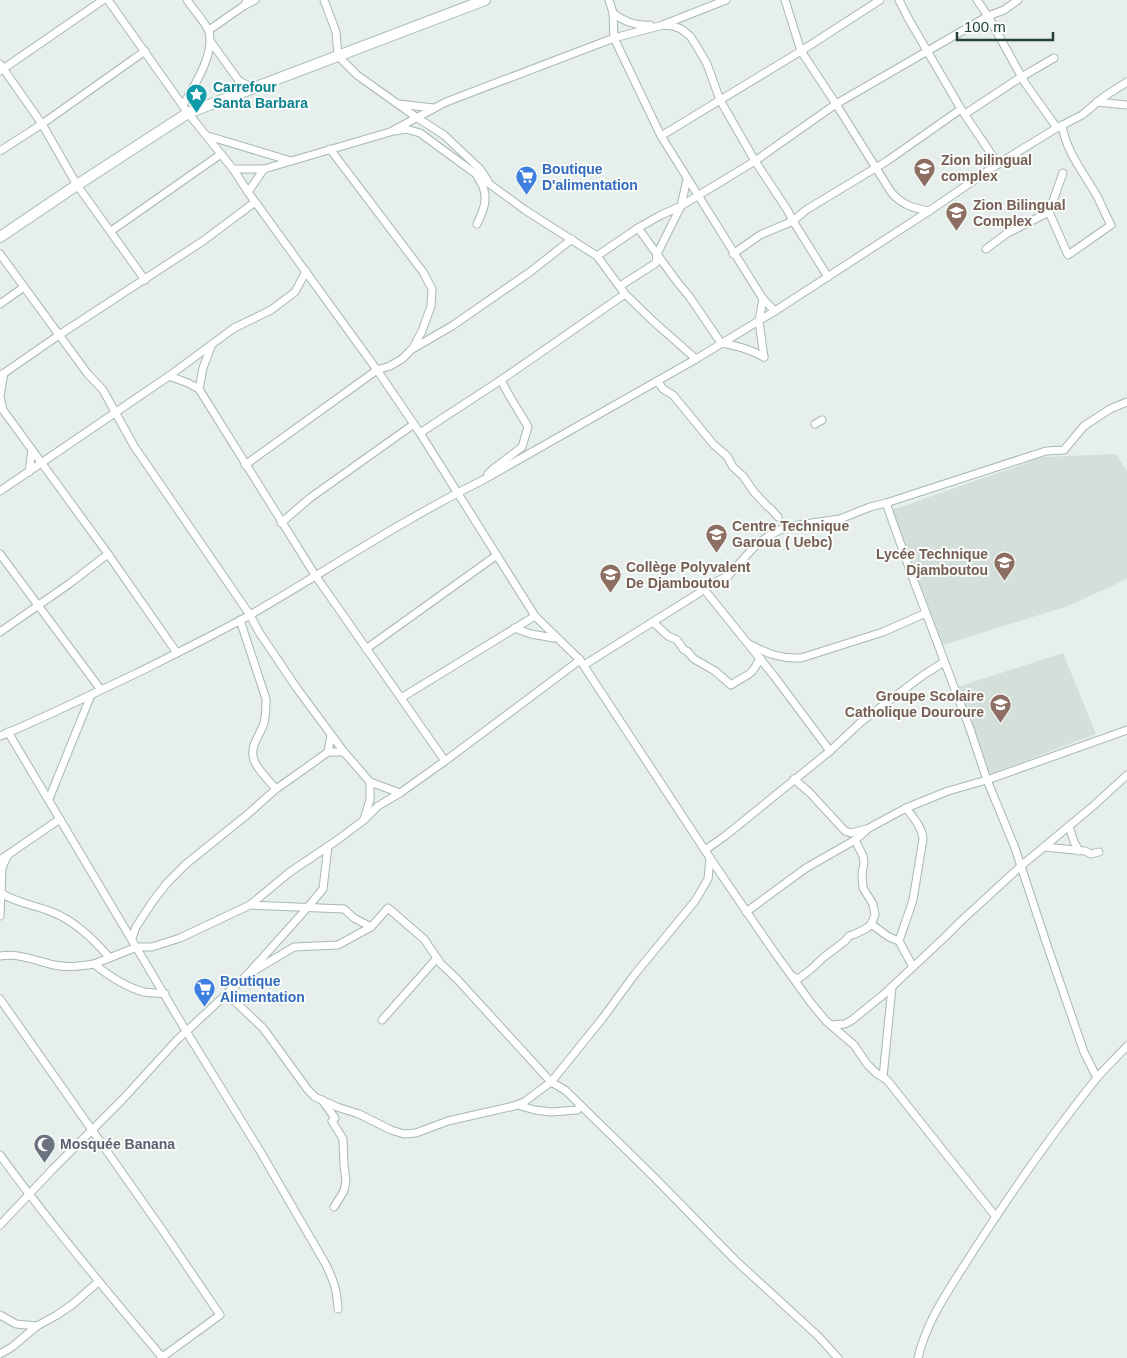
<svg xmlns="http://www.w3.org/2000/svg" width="1127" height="1358" font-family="Arial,sans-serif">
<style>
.built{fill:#d4dfda}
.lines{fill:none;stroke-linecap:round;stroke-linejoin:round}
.street-casing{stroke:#a8b8b2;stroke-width:9}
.secondary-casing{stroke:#a4bbb3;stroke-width:12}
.street{stroke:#fff;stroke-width:7}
.secondary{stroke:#fff;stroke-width:10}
.labels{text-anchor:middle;stroke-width:4;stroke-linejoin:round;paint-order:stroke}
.culture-label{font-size:14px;font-weight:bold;fill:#0d838f;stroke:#f7fbf9;text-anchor:start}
.education-label{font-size:14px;font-weight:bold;fill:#785e54;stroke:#f7fbf9;text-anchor:start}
.shop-label{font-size:14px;font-weight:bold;fill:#366cbe;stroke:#f7fbf9;text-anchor:start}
.worship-label{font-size:14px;font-weight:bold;fill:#5b616d;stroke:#f7fbf9;text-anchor:start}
</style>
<rect width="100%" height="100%" fill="#e6efeb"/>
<g class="built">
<path d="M1116,454L1127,471V579L1068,606L943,645L892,510L1043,457Z"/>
<path d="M1063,653L1096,734L988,775L957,687Z"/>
</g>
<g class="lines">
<defs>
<g id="street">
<path d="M108,0L188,113L233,169L248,192L377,370L420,433L535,616L580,660L710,858L770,946L811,1003L826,1021L854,1045L867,1064L876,1073L887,1080L996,1217"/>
<path d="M324,0L336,32L338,56L357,75L416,117L444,135L480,169L488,181"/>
<path d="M609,0L613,13L614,38L661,136L763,299L775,311"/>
<path d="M785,0L801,51L836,104L891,192C902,205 913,208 929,211"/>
<path d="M899,0L908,18L961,109L998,164"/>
<path d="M977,0L988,16L1025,83L1057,128"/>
<path d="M245,5L255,0"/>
<path d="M613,13C624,22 635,26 650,25"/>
<path d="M665,24L726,0"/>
<path d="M209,30L245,5L247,0"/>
<path d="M211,42L239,81L249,86L254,87"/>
<path d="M0,64L42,124L77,185L145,280"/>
<path d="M0,71L103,0"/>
<path d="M1097,102L1127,105"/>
<path d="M399,104L433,108"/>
<path d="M183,105C194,86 215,54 209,32C206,23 193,9 187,0"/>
<path d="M965,114L1018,79L1054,58"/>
<path d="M1062,125C1066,152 1084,173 1097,196C1102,206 1106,216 1111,225L1068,255L1049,212L1063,173"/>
<path d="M395,131L406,129L420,133L525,210L597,256L625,294L653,321L696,359"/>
<path d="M208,136L291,161"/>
<path d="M661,136L801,51L880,0"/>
<path d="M0,151L42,124L145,51"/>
<path d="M233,169H264L390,132L446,102L614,38L663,25L673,26L681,29L690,36L696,45L707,64L720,100L755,161L788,211L793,221L828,277"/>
<path d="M248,192L264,169"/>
<path d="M477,224C485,208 490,194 478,178"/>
<path d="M638,228L678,283L689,296L721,343C737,346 750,349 764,357"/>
<path d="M111,231L221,154"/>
<path d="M986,249L1006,234L1049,212"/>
<path d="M0,254L87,373L103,390L134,446L250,615L259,632L296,687L344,752L370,782L400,793"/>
<path d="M733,254L760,235L793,221L806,210L887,161L961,109"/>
<path d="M597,256L638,228L661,215L681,206L755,161L836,104L988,16L1004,10L1018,0"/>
<path d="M620,286L656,263L657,254L681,206L687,179"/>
<path d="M763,299L759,321L764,357"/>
<path d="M0,304L24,287"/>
<path d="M414,348L452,326L530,272L572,239"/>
<path d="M4,373L0,396L3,410L108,554L177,653"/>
<path d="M0,376L59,335L203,241L255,202"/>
<path d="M169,376L188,383L199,389L315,575L445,761"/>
<path d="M657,381L661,386L663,389L673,395L714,445L727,456L733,467L743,476L754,492L767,506L771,509L778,517"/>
<path d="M199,389L203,368L212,344"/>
<path d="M815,424L822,420"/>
<path d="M420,433L501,380L625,294"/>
<path d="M245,465L377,370L390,366L402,359L413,348L422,331L431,306L432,289L423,272L330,149"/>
<path d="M29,472L32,450"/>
<path d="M488,474L493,469L522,447L528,427C519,411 509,397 501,380"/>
<path d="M0,491L169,376L234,328L271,310L295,292L306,271"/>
<path d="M886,503L912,576L970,729L987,780L1015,848L1047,945L1084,1052L1097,1078"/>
<path d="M281,523L310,498L414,424"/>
<path d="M0,554L101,690"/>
<path d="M703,588L774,676L830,751"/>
<path d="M240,620L266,699C266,707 266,715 264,723C260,736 249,746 254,760C258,771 269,780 276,789"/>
<path d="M653,622L668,636L677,640L684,650L687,651L694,659L715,671L731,685C748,673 750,679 760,658"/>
<path d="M514,628L531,634L554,638"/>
<path d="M0,632L69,584L108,554"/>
<path d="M751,645C768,654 782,659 801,658L883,632L926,613"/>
<path d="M366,649L497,555"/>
<path d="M584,665L699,593L703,588L728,576L756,545L770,535L782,529L798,525L840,519L870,507L886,503L1046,451L1064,450L1084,426L1110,409L1127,402"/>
<path d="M401,698L535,616"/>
<path d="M8,732L186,1031L260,1151L325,1263C334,1281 337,1290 338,1309"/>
<path d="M0,736C46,717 90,695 135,674C173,655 212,636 250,615C328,570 402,520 483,480L696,359L775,311L929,211L998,164L1055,129L1082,115L1105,96L1127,82"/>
<path d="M328,752L331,735"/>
<path d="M794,779L810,793L845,831L851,833L867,829"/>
<path d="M49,799L91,695"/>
<path d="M364,819L370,800V782"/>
<path d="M1069,826L1074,842L1079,851"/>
<path d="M1044,847L1085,851L1091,854L1099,852"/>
<path d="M705,850L725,836L830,751L861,722L922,676L944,662"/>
<path d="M0,860L60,819"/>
<path d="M1,893C16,903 35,905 52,912C75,921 93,939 109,957"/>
<path d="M250,905L344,909L354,918L371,927"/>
<path d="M746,912L806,868L855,840L869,828L906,808L948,791L987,780L1127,730"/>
<path d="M0,916L2,869L4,863L7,857"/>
<path d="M871,924L889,937L899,941L913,967"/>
<path d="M132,938L136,927L153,901L167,883L186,864L248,814L276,789L303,770L328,752H344"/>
<path d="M899,941L913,900L923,839C922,827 913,817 906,808"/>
<path d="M0,956C20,953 36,961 54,965C68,968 81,966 94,964C109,976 125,987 144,992C151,993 158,993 165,994"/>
<path d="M94,964L137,947H152L180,938L250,905L290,872L336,841L364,820L378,806L400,793L445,761L580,660L577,657"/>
<path d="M247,975L294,947L338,945L371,927L388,908L424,939L441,964L456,978L551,1082L565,1090L655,1178L735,1260L818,1336L838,1358"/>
<path d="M792,976L798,979L810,970L824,957L845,941L849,936L855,934L867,928L871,924L875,915L873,904L863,888L862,874L864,862L863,856L855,840"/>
<path d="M227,994L263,1028L308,1090L315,1097L337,1107L359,1114L391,1130L404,1134L416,1133L448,1121L514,1106L524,1102L551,1082L560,1071L602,1019L635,974L695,901L708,879L710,858"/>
<path d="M0,999L163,1231L220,1315L161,1358"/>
<path d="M382,1020L437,958"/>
<path d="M831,1025L845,1024L852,1020L883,995L945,937L961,921L1021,866L1092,807L1127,775"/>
<path d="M883,1077L892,987"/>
<path d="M322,1100L335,1118L332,1121L343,1139L344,1165L346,1181L344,1191L334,1207"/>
<path d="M517,1105L535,1110L551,1112L577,1110L581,1106"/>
<path d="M0,1155C51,1225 106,1291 162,1357"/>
<path d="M0,1225L52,1170L122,1100L177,1040L247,975L308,907L323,889L328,846"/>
<path d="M0,1315L16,1324L37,1326"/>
<path d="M0,1354L12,1347L37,1326L57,1315L73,1304L98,1282"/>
<path d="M918,1358C927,1318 953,1284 974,1250C1012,1191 1052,1134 1096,1079C1105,1068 1117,1057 1127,1046"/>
</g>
<path id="secondary" d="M0,237L77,185L188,113L485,0"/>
</defs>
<use href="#street" class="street-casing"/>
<use href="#secondary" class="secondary-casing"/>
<use href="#street" class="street"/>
<use href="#secondary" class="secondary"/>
</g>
<defs>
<symbol id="sight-pin" viewBox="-11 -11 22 30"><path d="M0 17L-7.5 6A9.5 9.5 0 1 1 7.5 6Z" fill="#0f9aa8" stroke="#f7fbf9"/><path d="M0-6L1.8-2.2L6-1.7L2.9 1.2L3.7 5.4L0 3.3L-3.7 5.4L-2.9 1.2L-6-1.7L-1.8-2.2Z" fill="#fff"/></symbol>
<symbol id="school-pin" viewBox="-11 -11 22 30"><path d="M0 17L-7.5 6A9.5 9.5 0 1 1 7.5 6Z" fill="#8d6e63" stroke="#f7fbf9"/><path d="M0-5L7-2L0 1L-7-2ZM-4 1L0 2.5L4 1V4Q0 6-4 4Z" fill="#fff"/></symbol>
<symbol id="supermarket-pin" viewBox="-11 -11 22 30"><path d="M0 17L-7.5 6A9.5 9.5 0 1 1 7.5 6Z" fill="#3f7fe0" stroke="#f7fbf9"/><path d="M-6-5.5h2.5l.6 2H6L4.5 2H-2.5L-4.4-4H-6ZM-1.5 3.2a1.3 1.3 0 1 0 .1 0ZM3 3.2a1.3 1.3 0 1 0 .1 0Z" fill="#fff"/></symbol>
<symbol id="university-pin" viewBox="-11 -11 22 30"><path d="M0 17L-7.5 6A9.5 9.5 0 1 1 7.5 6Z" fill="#8d6e63" stroke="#f7fbf9"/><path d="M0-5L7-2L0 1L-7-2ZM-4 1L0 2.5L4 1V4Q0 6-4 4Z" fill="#fff"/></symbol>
<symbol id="mosque-pin" viewBox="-11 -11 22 30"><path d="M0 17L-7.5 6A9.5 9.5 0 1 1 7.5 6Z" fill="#6b7280" stroke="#f7fbf9"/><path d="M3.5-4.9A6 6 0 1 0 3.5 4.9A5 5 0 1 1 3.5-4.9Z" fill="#fff"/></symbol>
</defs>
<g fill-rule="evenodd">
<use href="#sight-pin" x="184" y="82" width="25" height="34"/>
<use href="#school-pin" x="912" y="156" width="25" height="34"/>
<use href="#supermarket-pin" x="514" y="164" width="25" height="34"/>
<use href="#school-pin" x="944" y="200" width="25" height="34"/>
<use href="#university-pin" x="704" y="522" width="25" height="34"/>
<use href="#school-pin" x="992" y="550" width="25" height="34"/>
<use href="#school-pin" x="598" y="562" width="25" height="34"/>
<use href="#school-pin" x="988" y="692" width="25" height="34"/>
<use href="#supermarket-pin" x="192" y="976" width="25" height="34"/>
<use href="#mosque-pin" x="32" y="1132" width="25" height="34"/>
</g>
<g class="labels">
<g class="culture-label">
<text x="213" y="92">Carrefour<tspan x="213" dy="16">Santa Barbara</tspan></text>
</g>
<g class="education-label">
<text x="941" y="165">Zion bilingual<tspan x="941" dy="16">complex</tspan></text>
<text x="973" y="210">Zion Bilingual<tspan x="973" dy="16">Complex</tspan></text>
<text x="732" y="531">Centre Technique<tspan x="732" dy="16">Garoua ( Uebc)</tspan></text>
<text x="988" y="559" text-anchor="end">Lycée Technique<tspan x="988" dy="16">Djamboutou</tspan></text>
<text x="626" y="572">Collège Polyvalent<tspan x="626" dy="16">De Djamboutou</tspan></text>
<text x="984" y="701" text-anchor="end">Groupe Scolaire<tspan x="984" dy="16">Catholique Douroure</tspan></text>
</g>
<g class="shop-label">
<text x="542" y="174">Boutique<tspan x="542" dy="16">D'alimentation</tspan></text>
<text x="220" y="986">Boutique<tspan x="220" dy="16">Alimentation</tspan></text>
</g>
<g class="worship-label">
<text x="60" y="1149">Mosquée Banana</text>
</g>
</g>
<path d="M957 32v8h96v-8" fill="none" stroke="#24423a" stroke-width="2.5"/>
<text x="964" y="32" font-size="15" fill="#24423a" stroke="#f7fbf9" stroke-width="4" paint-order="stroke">100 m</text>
</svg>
